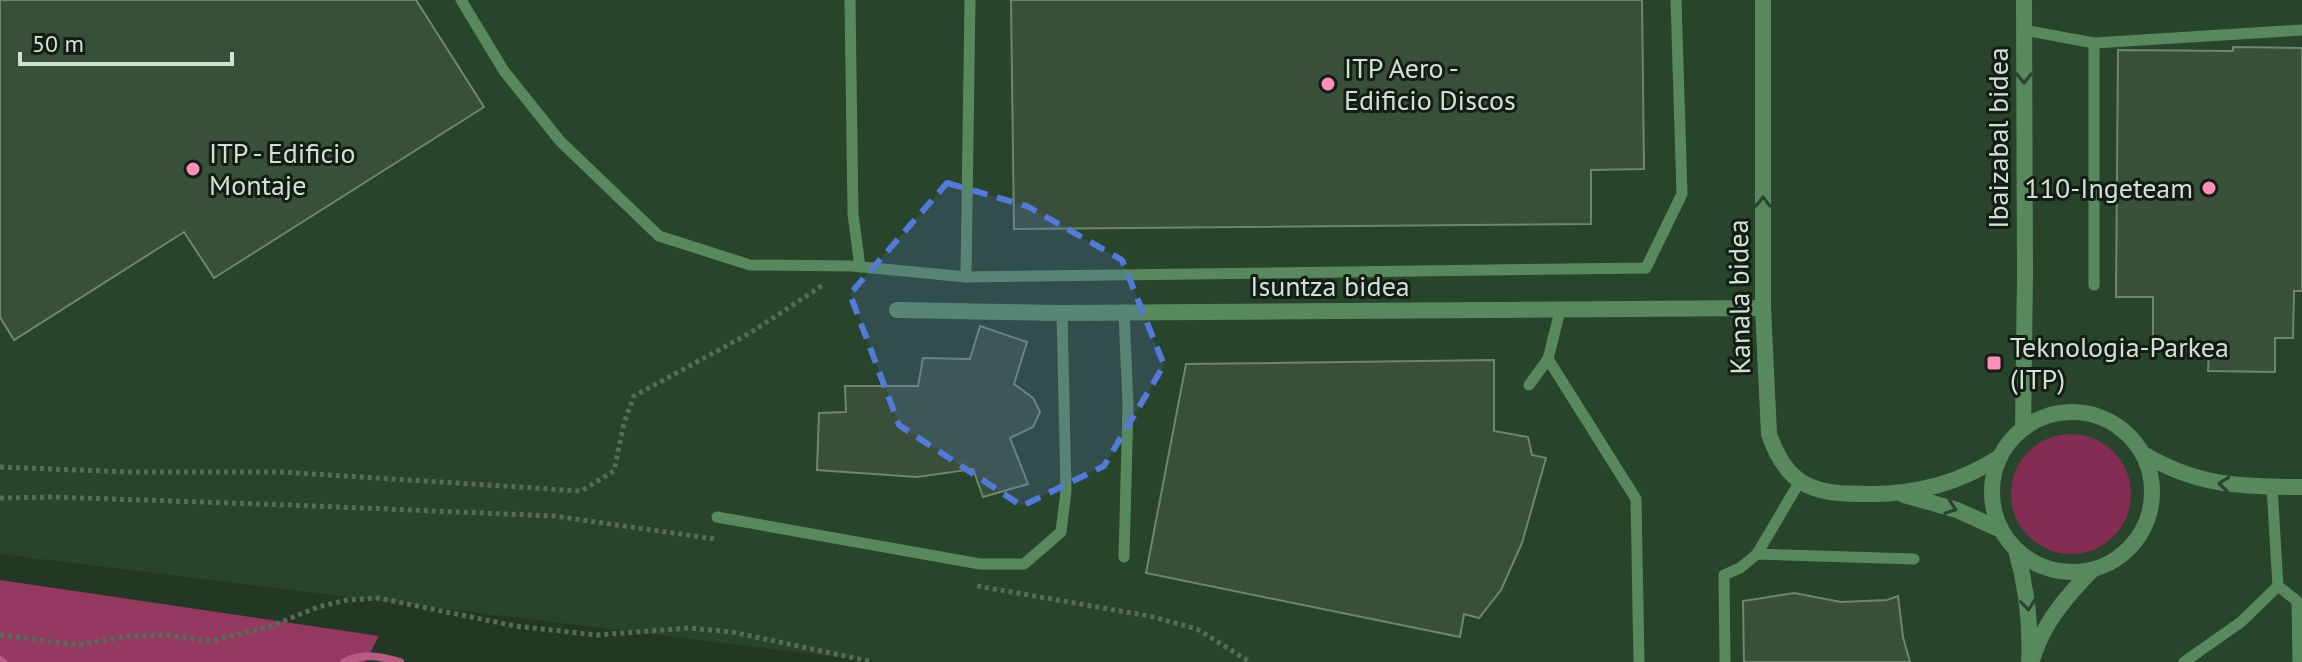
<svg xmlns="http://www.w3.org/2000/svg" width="2302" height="662" font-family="'PT Sans',sans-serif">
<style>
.built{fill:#28442b}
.green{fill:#832d53}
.forest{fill:#933960}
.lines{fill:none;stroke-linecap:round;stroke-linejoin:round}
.stream{stroke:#b85a81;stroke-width:8}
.building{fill:#384f3a;stroke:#6d866f;stroke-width:2}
.path{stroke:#576b5a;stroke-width:5;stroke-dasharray:4 4;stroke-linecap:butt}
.service{stroke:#57895d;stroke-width:11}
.minor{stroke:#57895d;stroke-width:16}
.tertiary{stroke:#57895d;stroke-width:16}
.oneway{stroke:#2b432e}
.marked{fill:#547ad7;fill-opacity:0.2;stroke:#547ad7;stroke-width:6;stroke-dasharray:16 10;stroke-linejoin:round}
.poi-dot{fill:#ff8eba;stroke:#131d14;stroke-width:3}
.labels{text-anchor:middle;stroke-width:6;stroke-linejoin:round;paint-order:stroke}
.poi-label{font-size:28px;fill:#d3e0d4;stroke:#131d14;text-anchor:start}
.street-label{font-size:28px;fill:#d3e0d4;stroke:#131d14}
</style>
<rect width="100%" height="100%" fill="#223825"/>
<path class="built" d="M0,0H2302V662H878L0,554Z"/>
<circle class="green" cx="2071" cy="494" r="60"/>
<path class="forest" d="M0,580L379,636L365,662H0Z"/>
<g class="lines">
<g class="stream">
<path d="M0,660L3,662"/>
<path d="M344,662C362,653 381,656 400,662"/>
</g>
</g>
<g class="building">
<path d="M0,0H416L484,107L214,278L184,232L14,340L0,317Z"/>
<path d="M1011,0H1642L1644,169L1591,170V224L1014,229Z"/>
<path d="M2233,47L2302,48V291H2294L2293,338H2275V372L2208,371L2209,348L2153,347V297H2116L2118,50L2233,51Z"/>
<path d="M980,326L1027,342L1014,384L1033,398L1040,412L1033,427L1010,438L1028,484L983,497L973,469L917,477L817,470L819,413L846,412L845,386H918L923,358L970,359Z"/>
<path d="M1494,360V431L1528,437L1532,455L1546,458L1522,543L1501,590L1479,618L1464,614L1460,637L1146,573L1186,364Z"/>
<path d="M1794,593L1841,602L1887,600L1898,596L1903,637L1910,662H1744L1743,601Z"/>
</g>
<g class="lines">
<g class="path">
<path d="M0,467L129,472H280L581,491L614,471L624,423L634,396L750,333L823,285"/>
<path d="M0,498L53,497L289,505L554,516L715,539"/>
<path d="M977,586L1149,616L1197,629L1250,662"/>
<path d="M0,635L77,645L129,636L167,635L211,641L271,626L318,607L347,600L378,598L515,626L597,635L689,628L732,632L873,662"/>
</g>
<g class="service">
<path d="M461,0L504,71L560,141L659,236L750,265L852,266L966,277"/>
<path d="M850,0L853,214L860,267"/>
<path d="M970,0L966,277L1646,268L1682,194L1676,0"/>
<path d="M2024,30L2094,43"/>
<path d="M2094,285V43L2302,30"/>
<path d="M1560,311L1548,359L1636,499L1639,662"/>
<path d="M1124,313L1128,405L1124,557"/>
<path d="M1529,385L1548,359"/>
<path d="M1800,481L1757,554L1914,559"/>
<path d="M2272,487L2278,586L2297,601L2298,662"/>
<path d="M717,517L980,564H1024L1061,532L1066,491L1062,313"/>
<path d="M1725,662L1724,575L1740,568L1757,554"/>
<path d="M2184,662L2241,622L2278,586"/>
</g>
<g class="minor">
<path d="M1763,0V308L1769,434C1788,490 1817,494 1870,494C1918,494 1959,483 2000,457"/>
<path d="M897,310L1062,313L1763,308"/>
<path d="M2142,453C2196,486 2241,487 2302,487"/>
<path d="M1904,495L1957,510L2001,530"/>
</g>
<g class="tertiary">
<circle cx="2072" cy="492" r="80"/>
<path d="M2023,428L2025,276L2024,0"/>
<path d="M2016,550C2027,588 2031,623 2029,662"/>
<path d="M2033,657C2044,622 2067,596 2092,570"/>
</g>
</g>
<defs><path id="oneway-chevron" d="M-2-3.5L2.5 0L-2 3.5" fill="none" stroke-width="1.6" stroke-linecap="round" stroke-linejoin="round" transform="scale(2)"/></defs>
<g class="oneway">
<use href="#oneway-chevron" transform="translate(2024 78) rotate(90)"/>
<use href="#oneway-chevron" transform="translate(1763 202) rotate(-90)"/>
<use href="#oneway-chevron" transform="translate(2224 484) rotate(-174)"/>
<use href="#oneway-chevron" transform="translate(1951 508) rotate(19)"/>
<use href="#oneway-chevron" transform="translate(2028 605) rotate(84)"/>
</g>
<path class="marked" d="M947,183L1027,206L1122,260L1164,365L1104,466L1022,506L899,425L850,294Z"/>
<g class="poi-dot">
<circle cx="1328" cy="84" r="8"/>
<circle cx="193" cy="169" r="8"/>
<circle cx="2209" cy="188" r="8"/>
<rect x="1986" y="355" width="16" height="16" rx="4"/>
</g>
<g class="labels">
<g class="poi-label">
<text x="1344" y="78">ITP Aero -<tspan x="1344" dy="32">Edificio Discos</tspan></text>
<text x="209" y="163">ITP - Edificio<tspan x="209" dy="32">Montaje</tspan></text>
<text x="2193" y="198" text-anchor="end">110-Ingeteam</text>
<text x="2010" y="357">Teknologia-Parkea<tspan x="2010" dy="32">(ITP)</tspan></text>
</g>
<g class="street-label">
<text transform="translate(1998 138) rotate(-90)" y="10">Ibaizabal bidea</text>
<text x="1330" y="296">Isuntza bidea</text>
<text transform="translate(1739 297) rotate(-91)" y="10">Kanala bidea</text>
</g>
</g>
<path d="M20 52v12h212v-12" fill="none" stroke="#d3e0d4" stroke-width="4"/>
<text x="32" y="52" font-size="24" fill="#d3e0d4" stroke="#131d14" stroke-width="6" paint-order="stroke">50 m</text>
</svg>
